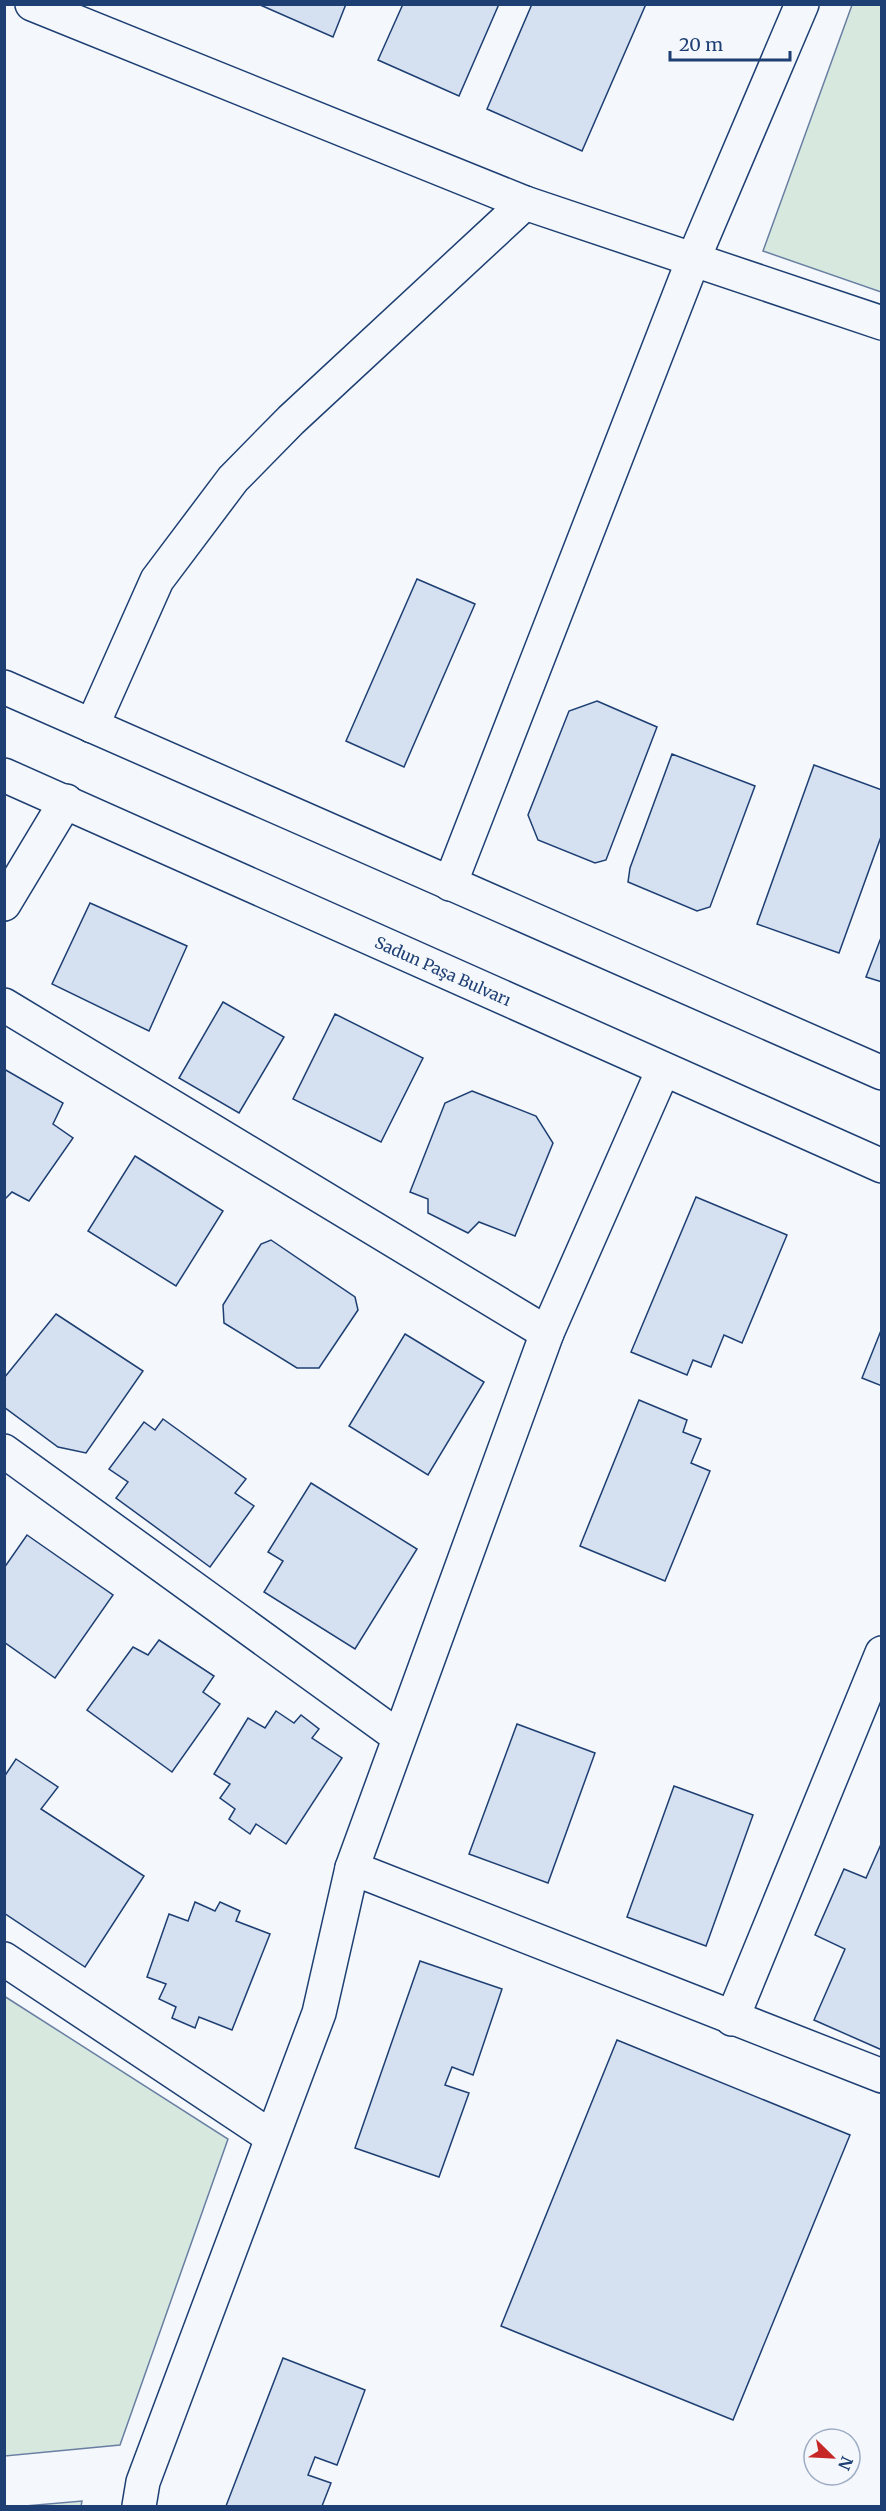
<svg xmlns="http://www.w3.org/2000/svg" width="886" height="2511" font-family="Merriweather,serif">
<style>
.green{fill:#d7e8df;stroke:#687fa3;stroke-width:1.5}
.building{fill:#d5e0f0;stroke:#1d3f73;stroke-width:1.5}
.lines{fill:none;stroke-linecap:round;stroke-linejoin:round}
.minor-casing{stroke:#1d3f73;stroke-width:36}
.tertiary-casing{stroke:#1d3f73;stroke-width:36}
.secondary-casing{stroke:#1d3f73;stroke-width:36}
.minor{stroke:#f4f7fb;stroke-width:33}
.tertiary{stroke:#f4f7fb;stroke-width:33}
.secondary{stroke:#f4f7fb;stroke-width:33}
.labels{text-anchor:middle;stroke-width:4.5;stroke-linejoin:round;paint-order:stroke}
.street-label{font-size:16px;fill:#1d3f73;stroke:#f4f7fb}
</style>
<rect width="100%" height="100%" fill="#f4f7fb"/>
<g class="green">
<path d="M852,5H881V292L763,251Z"/>
<path d="M4,1996L228,2139L120,2445L5,2456Z"/>
<path d="M82,2501L81,2506H25Z"/>
</g>
<g class="building">
<path d="M258,4H346L333,37Z"/>
<path d="M403,4H499L459,96L378,60Z"/>
<path d="M532,4H646L582,151L487,109Z"/>
<path d="M417,579L475,604L404,767L346,741Z"/>
<path d="M597,701L657,727L606,860L595,863L538,840L528,815L569,711Z"/>
<path d="M672,754L755,786L710,907L697,911L628,882L630,868Z"/>
<path d="M814,765L882,790V834L839,953L757,924Z"/>
<path d="M90,903L187,946L149,1031L52,984Z"/>
<path d="M882,935V982L866,977Z"/>
<path d="M223,1002L284,1037L239,1113L179,1078Z"/>
<path d="M335,1014L423,1058L381,1142L293,1099Z"/>
<path d="M4,1069L63,1103L53,1124L73,1138L29,1201L12,1192L4,1200Z"/>
<path d="M472,1091L536,1116L553,1143L515,1236L479,1222L468,1233L428,1213V1199L410,1192L445,1103Z"/>
<path d="M135,1156L223,1211L176,1286L88,1231Z"/>
<path d="M696,1197L787,1235L742,1343L724,1335L711,1367L693,1360L687,1375L631,1352Z"/>
<path d="M271,1240L355,1297L358,1310L319,1368H297L224,1323L223,1305L261,1244Z"/>
<path d="M56,1314L143,1371L86,1453L58,1447L4,1407V1378Z"/>
<path d="M882,1328V1386L862,1378Z"/>
<path d="M405,1334L484,1382L428,1475L349,1426Z"/>
<path d="M639,1400L687,1420L683,1432L701,1439L691,1463L710,1471L665,1581L580,1546Z"/>
<path d="M163,1419L246,1479L235,1493L254,1506L210,1567L116,1498L128,1482L109,1469L144,1422L155,1430Z"/>
<path d="M311,1483L417,1549L355,1649L264,1592L283,1561L268,1552Z"/>
<path d="M27,1535L113,1595L55,1678L4,1642V1568Z"/>
<path d="M159,1640L214,1676L203,1692L220,1704L172,1772L87,1710L133,1647L148,1655Z"/>
<path d="M276,1711L294,1723L301,1715L319,1729L312,1738L342,1758L286,1844L256,1824L250,1834L229,1819L235,1809L220,1798L230,1784L214,1774L248,1718L265,1728Z"/>
<path d="M517,1724L595,1753L548,1883L469,1854Z"/>
<path d="M16,1759L58,1787L41,1809L144,1876L85,1967L4,1913V1777Z"/>
<path d="M674,1786L753,1815L706,1946L627,1917Z"/>
<path d="M882,1842V2050L814,2020L845,1949L815,1935L844,1869L866,1878Z"/>
<path d="M195,1902L215,1911L220,1902L240,1911L236,1921L270,1934L232,2030L199,2017L195,2028L172,2018L176,2007L159,1999L166,1984L147,1977L169,1914L188,1921Z"/>
<path d="M420,1961L502,1989L473,2075L452,2067L445,2085L469,2093L439,2177L355,2148Z"/>
<path d="M617,2040L850,2135L733,2420L501,2326Z"/>
<path d="M283,2358L365,2390L337,2465L315,2457L308,2475L331,2483L322,2506H226Z"/>
</g>
<g class="lines">
<defs>
<g id="minor">
<path d="M32,4L525,203L882,323"/>
<path d="M92,726L157,580L233,479L291,420L525,203"/>
<path d="M450,884L693,260L802,4"/>
<path d="M4,1005L547,1333"/>
<path d="M4,1451L399,1737"/>
<path d="M352,1868L882,2076"/>
<path d="M4,1959L270,2136"/>
<path d="M732,2019L882,1653"/>
<path d="M139,2506L143,2482L319,2013L352,1868L547,1333L663,1070"/>
</g>
<path id="tertiary" d="M4,904L66,801"/>
<g id="secondary">
<path d="M4,687L882,1073"/>
<path d="M4,775L882,1166"/>
</g>
</defs>
<use href="#minor" class="minor-casing"/>
<use href="#tertiary" class="tertiary-casing"/>
<use href="#secondary" class="secondary-casing"/>
<use href="#minor" class="minor"/>
<use href="#tertiary" class="tertiary"/>
<use href="#secondary" class="secondary"/>
</g>
<g class="labels">
<g class="street-label">
<text transform="translate(443 971) rotate(24)" y="6">Sadun Paşa Bulvarı</text>
</g>
</g>
<rect width="886" height="2511" fill="none" stroke="#1d3f73" stroke-width="12"/>
<g transform="translate(832 2457) rotate(114)"><circle r="28" fill="#f4f7fb" stroke="#9eadc5" stroke-width="1.5"/>
<path d="M0-4.5L10 22L0 15L-10 22Z" fill="#c62828"/>
<text y="-9" font-size="16" font-weight="bold" text-anchor="middle" fill="#1d3f73">N</text>
</g>
<path d="M670 51v9h120v-9" fill="none" stroke="#1d3f73" stroke-width="3"/>
<text x="679" y="51" font-size="18" fill="#1d3f73" stroke="#f4f7fb" stroke-width="4.5" paint-order="stroke">20 m</text>
</svg>
